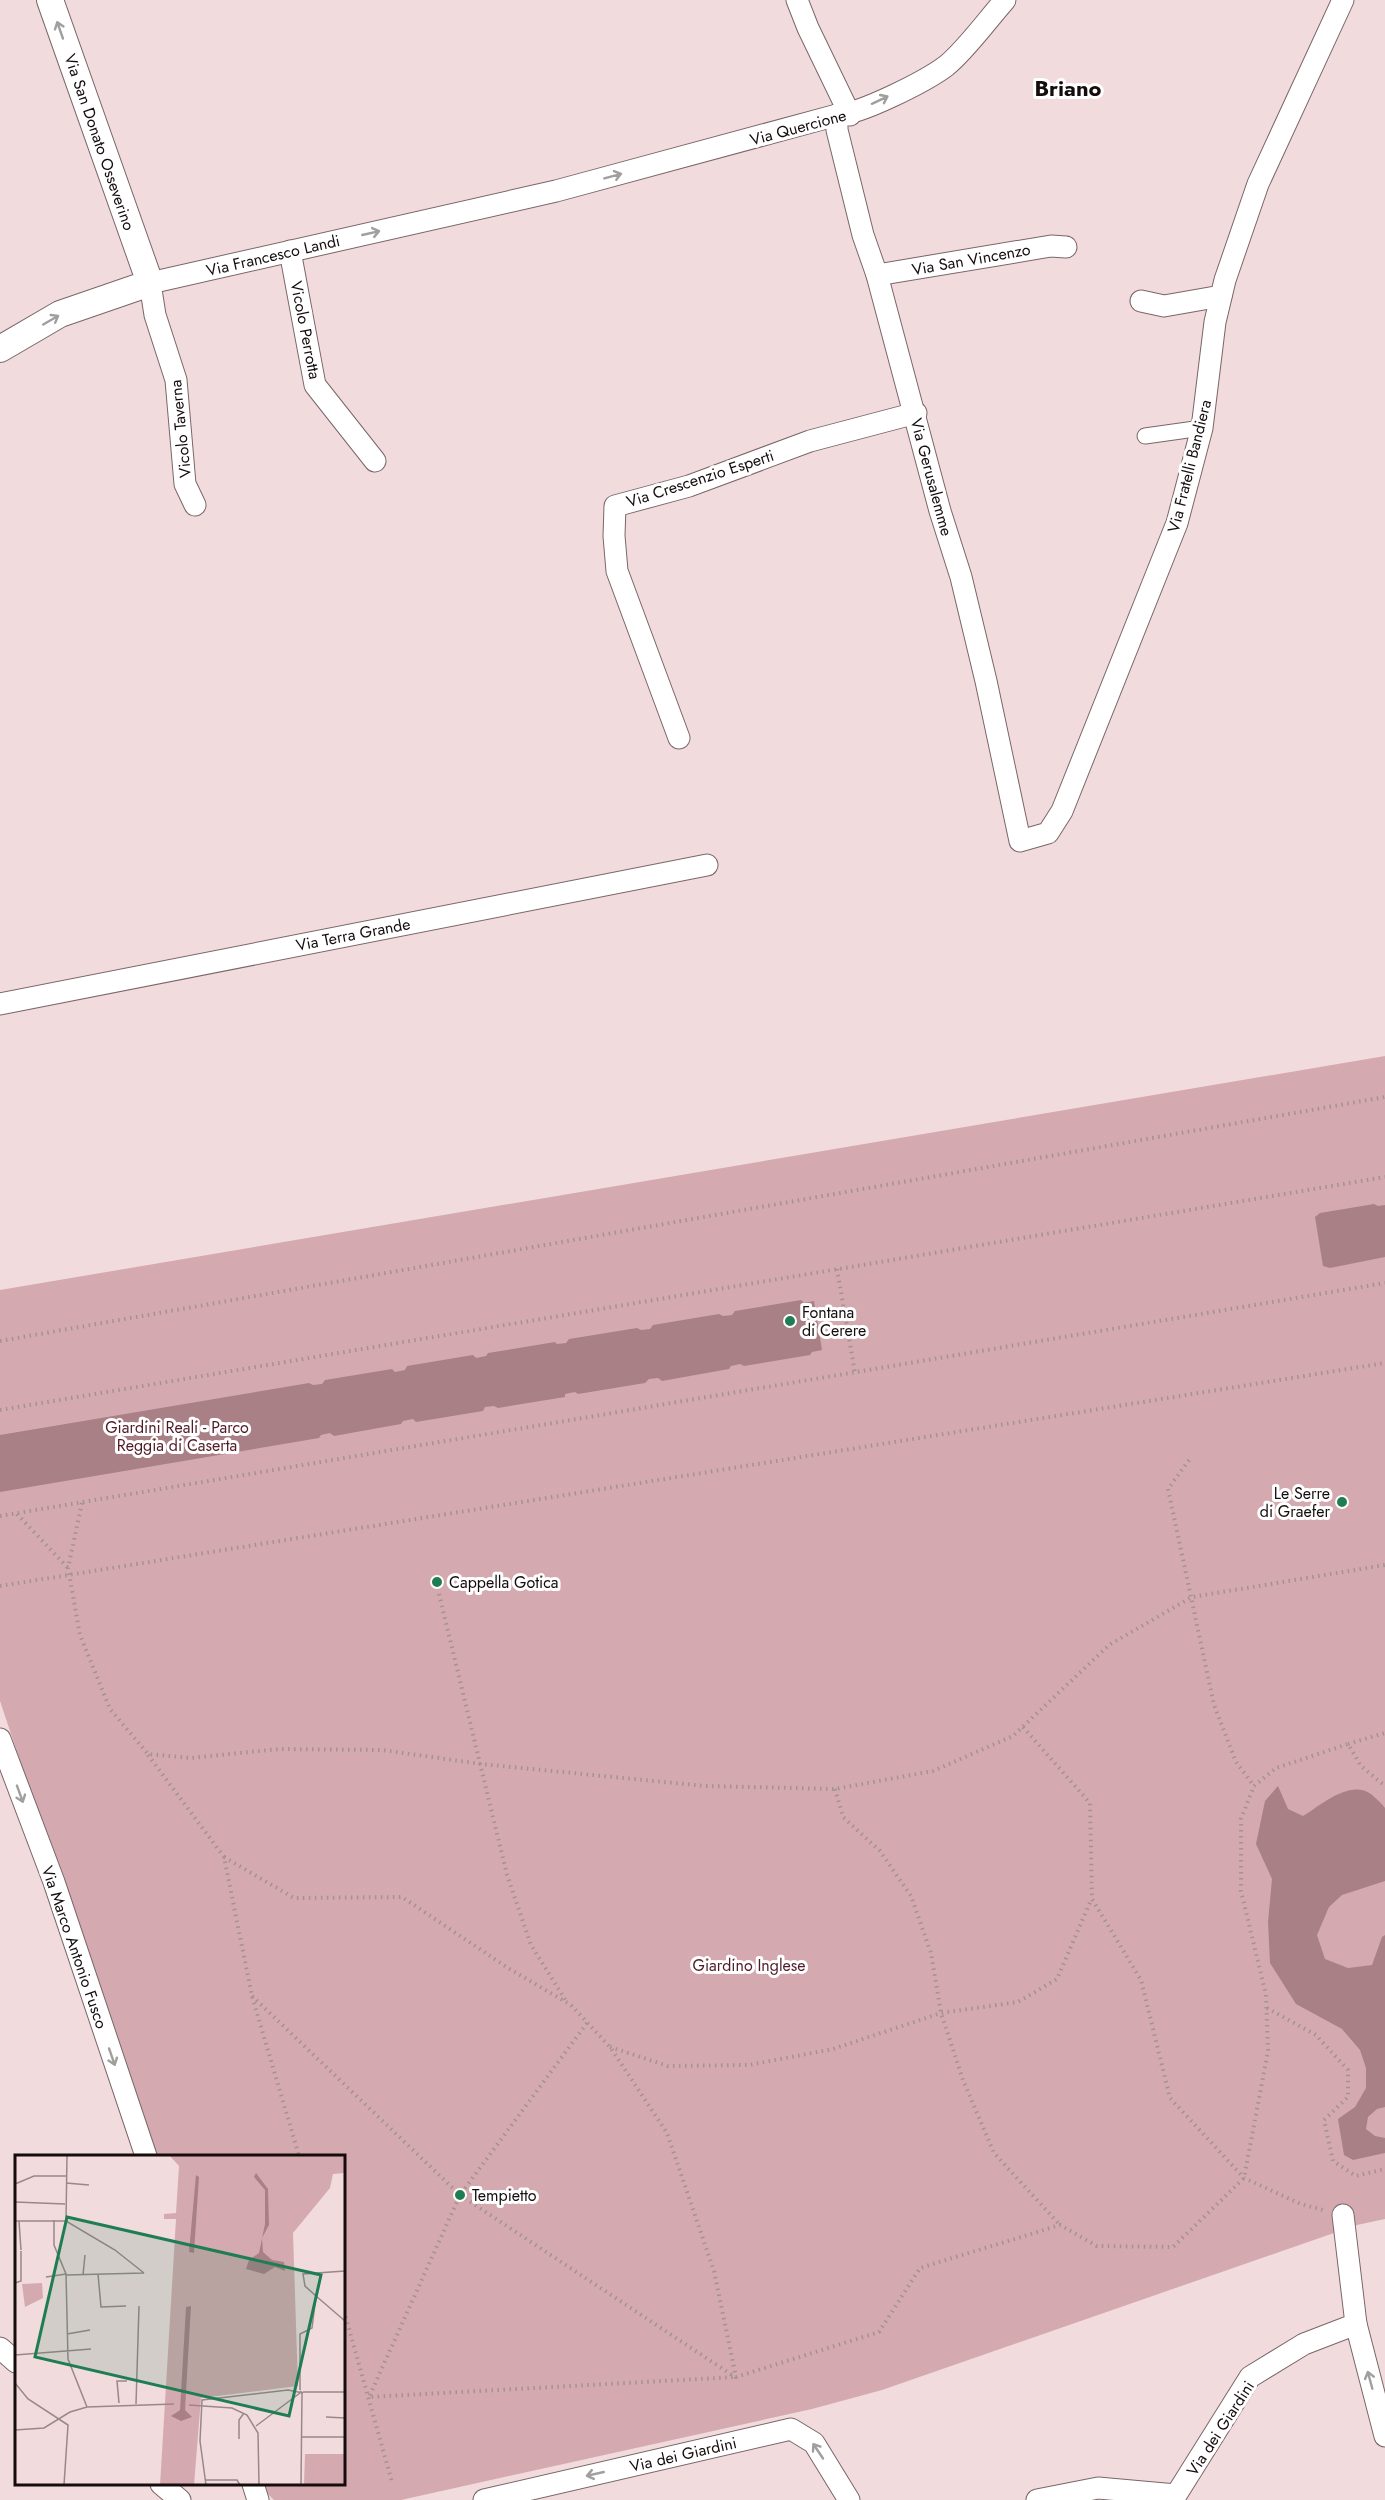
<svg xmlns="http://www.w3.org/2000/svg" width="1385" height="2500" font-family="Jost,sans-serif">
<style>
.green{fill:#d4aab0}
.water{fill:#a88086}
.lines{fill:none;stroke-linecap:round;stroke-linejoin:round}
.pedestrian-casing{stroke:#7a6669;stroke-width:17}
.minor-casing{stroke:#7a6669;stroke-width:23}
.tertiary-casing{stroke:#7a6669;stroke-width:28}
.path{stroke:#a39193;stroke-width:4;stroke-dasharray:1.5 4.5;stroke-linecap:butt}
.pedestrian{stroke:#fff;stroke-width:15}
.minor{stroke:#fff;stroke-width:21}
.tertiary{stroke:#fff;stroke-width:26}
.oneway{stroke:#a19e9e}
.poi-dot{fill:#1e7d53;stroke:#fff;stroke-width:2}
.labels{text-anchor:middle;stroke-width:6;stroke-linejoin:round;paint-order:stroke}
.street-label{font-size:16px;fill:#140c0d;stroke:#fff}
.poi-label{font-size:16px;fill:#140c0d;stroke:#fff;text-anchor:start}
.park-label{font-size:16px;fill:#501b27;stroke:#fff}
.district-label{font-size:22px;font-weight:bold;fill:#140c0d;stroke:#fff}
.inset-road{fill:none;stroke:#99888a;stroke-width:1.5}
.view{fill:#1e7d53;fill-opacity:0.15;stroke:#1e7d53;stroke-width:3}
.inset-edge{fill:none;stroke:#140c0d;stroke-width:3}
</style>
<rect width="100%" height="100%" fill="#f2dbdd"/>
<path class="green" d="M1385,1056V2219L1357,2225L882,2390L812,2409L401,2500H274L264,2490L261,2484H344V2156H152L0,1701V1290Z"/>
<g class="water">
<path d="M1374,1204L1378,1206L1385,1205V1257L1330,1268L1323,1266L1315,1217L1320,1213Z"/>
<path d="M801,1300L804,1303L814,1301L822,1350L812,1352L810,1355L744,1366L740,1364L731,1366L729,1369L662,1381L658,1378L649,1379L645,1383L578,1394L575,1392L565,1394V1397L498,1408L494,1406L485,1407L483,1411L416,1422L413,1419L403,1421L401,1424L334,1436L330,1433L321,1435L319,1438L0,1492V1435L309,1383L313,1385L322,1384L325,1380L392,1369L395,1372L405,1370L407,1366L473,1355L476,1358L486,1356L488,1353L555,1342L557,1344L566,1343L569,1339L637,1328L641,1330L650,1329L653,1325L719,1314L723,1316L732,1315L735,1311Z"/>
<path d="M1278,1786L1288,1809L1303,1816C1321,1805 1350,1779 1371,1794C1376,1798 1381,1803 1385,1808V1881L1342,1895L1329,1907L1317,1935L1325,1959L1348,1968L1372,1965L1382,1937L1385,1935V2107L1377,2109L1368,2117L1366,2129L1375,2136L1385,2138V2153L1353,2160L1344,2155L1338,2119L1355,2107L1366,2088V2068L1360,2050L1342,2029L1296,2004L1270,1963L1268,1922L1272,1879L1256,1844L1265,1801Z"/>
</g>
<g class="lines">
<defs>
<path id="pedestrian" d="M1145,436L1202,428"/>
<g id="minor">
<path d="M797,0L808,28L850,115"/>
<path d="M837,115V130L863,235L877,275L940,511L961,577L986,681L1020,841L1048,833L1062,811L1177,523L1202,428L1215,322L1225,280L1258,184L1343,0"/>
<path d="M290,251L315,385L375,461"/>
<path d="M877,275L1051,246L1066,247"/>
<path d="M1141,301L1164,306L1221,296"/>
<path d="M195,505L185,484L176,380L155,315L150,283L556,191L837,115C861,114 926,81 946,66C965,51 989,18 1005,0"/>
<path d="M679,738L617,571L614,536L615,506L689,486L810,441L916,413"/>
<path d="M0,1004L707,865"/>
<path d="M0,1739L54,1882L146,2156"/>
<path d="M1343,2215L1356,2324"/>
<path d="M0,2348L16,2362"/>
<path d="M161,2484L180,2500"/>
<path d="M253,2484L258,2500"/>
<path d="M484,2500L791,2429L814,2443L849,2500"/>
<path d="M1037,2500L1098,2488L1176,2495L1250,2377L1304,2344L1356,2324L1385,2436"/>
</g>
<path id="tertiary" d="M0,349L60,314L150,283L50,0"/>
</defs>
<use href="#pedestrian" class="pedestrian-casing"/>
<use href="#minor" class="minor-casing"/>
<use href="#tertiary" class="tertiary-casing"/>
<g class="path">
<path d="M837,1269L855,1373"/>
<path d="M0,1341L1385,1097"/>
<path d="M0,1410L1385,1177"/>
<path d="M1189,1460L1168,1489L1214,1705L1236,1762L1254,1786"/>
<path d="M82,1503L68,1568L80,1635L110,1709L148,1754L191,1758L279,1749L382,1750L481,1764L705,1786L835,1789L933,1771L1013,1736L1109,1645L1192,1597L1385,1565"/>
<path d="M17,1514L68,1568"/>
<path d="M0,1516L1385,1283"/>
<path d="M0,1586L1385,1363"/>
<path d="M439,1594L507,1875L531,1945L566,2001"/>
<path d="M1023,1727L1090,1803L1092,1899L1141,1980L1170,2098L1244,2178L1301,2204L1323,2210"/>
<path d="M1348,1744L1385,1733"/>
<path d="M148,1755L224,1857L252,1996L299,2156"/>
<path d="M835,1789L843,1817L880,1851L911,1896L931,1953L941,2013L963,2080L994,2153L1060,2225"/>
<path d="M224,1857L294,1898L402,1897L508,1968L571,2005L610,2047L667,2133L714,2271L736,2377L879,2332L920,2268L1060,2225L1097,2246L1173,2247L1244,2178L1268,2051L1266,1995L1241,1891V1819L1254,1786L1276,1768L1348,1744L1361,1766L1385,1786"/>
<path d="M252,1996L460,2195L735,2377"/>
<path d="M1267,2008L1316,2035L1348,2070V2097L1324,2120L1333,2161L1356,2176L1385,2169"/>
<path d="M587,2023L460,2195L369,2397L736,2377"/>
<path d="M610,2047L668,2066L749,2065L833,2049L941,2013L1018,2002L1057,1979L1091,1900"/>
<path d="M344,2311L392,2482"/>
</g>
<use href="#pedestrian" class="pedestrian"/>
<use href="#minor" class="minor"/>
<use href="#tertiary" class="tertiary"/>
</g>
<defs><path id="oneway-shaft" d="M-6 0H5M1.5-3L5.5 0L1.5 3" fill="none" stroke-width="1.6" stroke-linecap="round" stroke-linejoin="round" transform="scale(1.5)"/></defs>
<g class="oneway">
<use href="#oneway-shaft" transform="translate(60 30) rotate(-109)"/>
<use href="#oneway-shaft" transform="translate(880 100) rotate(-25)"/>
<use href="#oneway-shaft" transform="translate(613 176) rotate(-15)"/>
<use href="#oneway-shaft" transform="translate(371 233) rotate(-13)"/>
<use href="#oneway-shaft" transform="translate(51 320) rotate(-30)"/>
<use href="#oneway-shaft" transform="translate(20 1794) rotate(70)"/>
<use href="#oneway-shaft" transform="translate(112 2057) rotate(71)"/>
<use href="#oneway-shaft" transform="translate(1370 2380) rotate(-105)"/>
<use href="#oneway-shaft" transform="translate(818 2451) rotate(-124)"/>
<use href="#oneway-shaft" transform="translate(595 2474) rotate(167)"/>
</g>
<g class="poi-dot">
<circle cx="790" cy="1321" r="6"/>
<circle cx="1342" cy="1502" r="6"/>
<circle cx="437" cy="1582" r="6"/>
<circle cx="460" cy="2195" r="6"/>
</g>
<g class="labels">
<g class="street-label">
<text transform="translate(798 127) rotate(-15)" y="6">Via Quercione</text>
<text transform="translate(100 142) rotate(71)" y="6">Via San Donato Osseverino</text>
<text transform="translate(273 255) rotate(-13)" y="6">Via Francesco Landi</text>
<text transform="translate(971 259) rotate(-10)" y="6">Via San Vincenzo</text>
<text transform="translate(306 330) rotate(79)" y="6">Vicolo Perrotta</text>
<text transform="translate(180 429) rotate(-96)" y="6">Vicolo Taverna</text>
<text transform="translate(1189 466) rotate(-76)" y="6">Via Fratelli Bandiera</text>
<text transform="translate(932 477) rotate(75)" y="6">Via Gerusalemme</text>
<text transform="translate(700 478) rotate(-18)" y="6">Via Crescenzio Esperti</text>
<text transform="translate(353 934) rotate(-11)" y="6">Via Terra Grande</text>
<text transform="translate(75 1947) rotate(71)" y="6">Via Marco Antonio Fusco</text>
<text transform="translate(1220 2428) rotate(-57)" y="6">Via dei Giardini</text>
<text transform="translate(683 2454) rotate(-13)" y="6">Via dei Giardini</text>
</g>
<g class="poi-label">
<text x="802" y="1318">Fontana<tspan x="802" dy="18">di Cerere</tspan></text>
<text x="1330" y="1499" text-anchor="end">Le Serre<tspan x="1330" dy="18">di Graefer</tspan></text>
<text x="449" y="1588">Cappella Gotica</text>
<text x="472" y="2201">Tempietto</text>
</g>
<g class="park-label">
<text x="177" y="1433">Giardini Reali - Parco<tspan x="177" dy="18">Reggia di Caserta</tspan></text>
<text x="749" y="1971">Giardino Inglese</text>
</g>
<g class="district-label">
<text x="1068" y="96">Briano</text>
</g>
</g>
<g transform="translate(15 2155)">
<rect width="330" height="330" fill="#f2dbdd"/>
<path d="M154,0H330V18L318,19L315,33L278,78L283,231L186,243L179,330H145L161,64H149V59L161,58L164,11ZM27,128L28,143L10,152L7,129ZM290,299H330V330H289Z" fill="#d4aab0"/>
<path d="M241,18L253,34L254,70L247,83L248,97L257,105L269,107L270,116L260,112L249,119L231,114L234,105L244,98L250,69V35L239,22ZM181,20L184,22L179,98L174,97ZM176,151L170,255L177,262L166,266L156,261L165,255L171,152Z" fill="#a88086"/>
<path class="inset-road" d="M51,28L74,30M0,29L19,21H51M0,47L50,49M39,65V90L51,119L53,204L72,252M0,66H51L100,95L129,118M4,66L6,95M51,66L52,0M83,119L86,152L111,151M51,120L129,118M68,120L70,100M31,122L51,119M0,128L6,126V96M301,141L330,166M52,179L75,175M0,200L76,194M0,228L13,244L53,270L49,330M285,235V179L297,173L301,141L290,131L288,119L330,116M288,237H330M104,248L102,226H112M121,249L124,151M174,250L217,253L232,260L243,278L244,330M311,262L330,263M241,271L285,238M0,275L29,273L55,257L72,252L159,249M286,282H330M224,284V265L229,258M191,325H222L225,330M191,330L185,286L187,245L273,235L288,238L285,236M286,330L287,238"/>
<path class="view" d="M52,62L306,120L274,261L20,202Z"/>
<rect width="330" height="330" class="inset-edge"/>
</g>
</svg>
